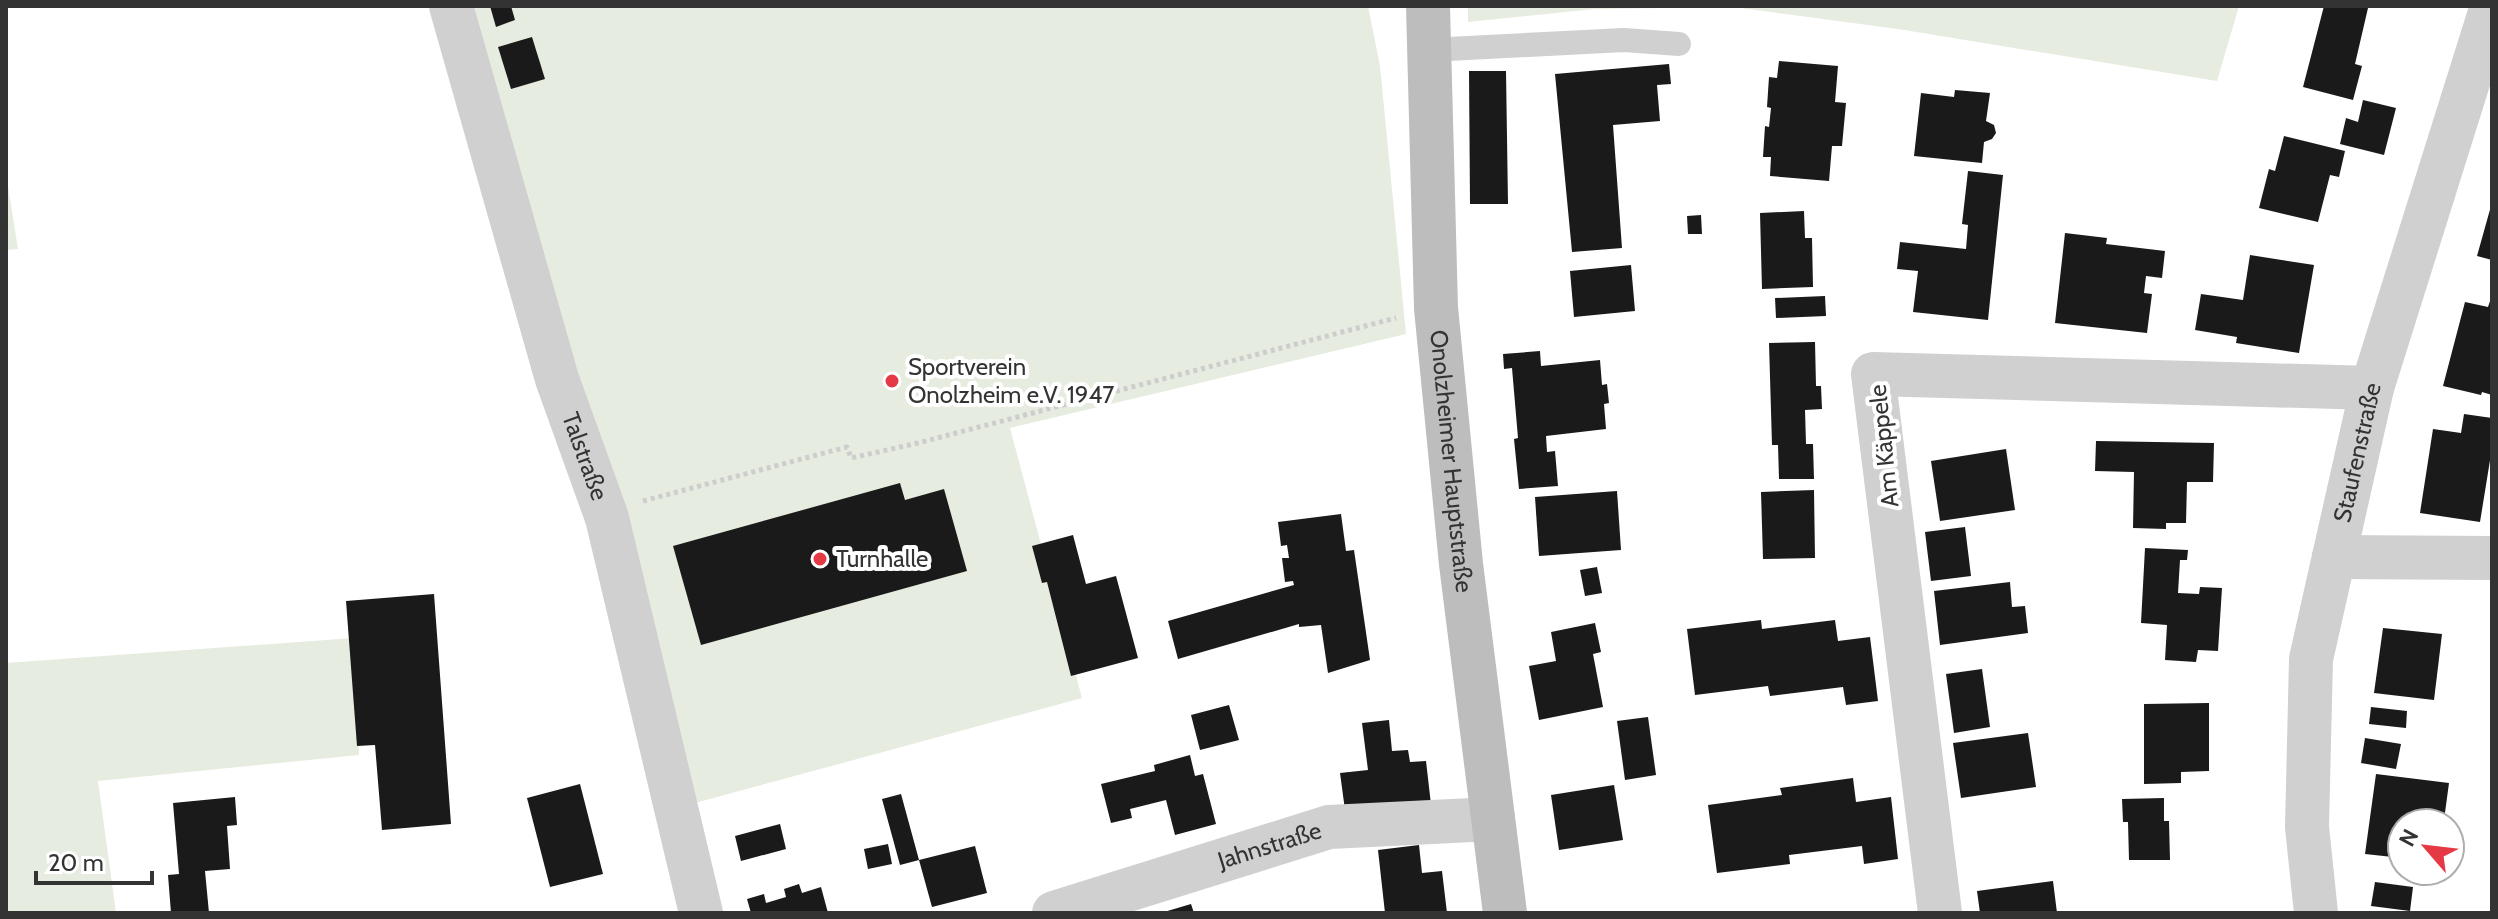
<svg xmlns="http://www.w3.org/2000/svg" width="2498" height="919" font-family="Cabin,sans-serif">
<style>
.green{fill:#e6ecdf}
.building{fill:#1a1a1a}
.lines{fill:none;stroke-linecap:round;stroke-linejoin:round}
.path{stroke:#cdcdcd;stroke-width:5;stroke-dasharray:4 4;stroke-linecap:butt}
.service{stroke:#d0d0d0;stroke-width:24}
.minor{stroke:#d0d0d0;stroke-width:44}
.secondary{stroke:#bdbdbd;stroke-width:44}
.poi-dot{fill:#e63946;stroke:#fff;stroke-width:3}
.labels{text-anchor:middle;stroke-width:8;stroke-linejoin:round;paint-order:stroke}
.poi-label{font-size:24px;fill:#333;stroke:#fff;text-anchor:start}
.street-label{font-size:24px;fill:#333;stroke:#fff}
</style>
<rect width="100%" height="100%" fill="#fff"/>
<g class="green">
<path d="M474,6H1368L1380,66L1406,334L1010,428L1082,698L673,809Z"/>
<path d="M1468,6H2239L2217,81L1898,29L1734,7L1595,9L1468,22Z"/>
<path d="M6,174L18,249L6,250Z"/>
<path d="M354,638L359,755L98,781L116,913H6V663Z"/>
</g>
<g class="building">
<path d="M490,6H511L515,20L496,27Z"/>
<path d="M2324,6L2368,8L2355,64L2362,66L2353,100L2303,87Z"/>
<path d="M532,37L545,79L511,89L498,47Z"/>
<path d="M1779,61L1838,66L1835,102L1846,103L1842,146H1832L1829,181L1770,176L1771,157H1763L1765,126L1769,127L1771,108L1767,107L1769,77L1777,78Z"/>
<path d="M1669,64L1671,84L1657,85L1660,121L1613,125L1622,248L1572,252L1555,74Z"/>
<path d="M1469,71H1506L1508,204H1470Z"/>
<path d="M1955,90L1990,93L1986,121L1994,125L1996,133L1992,139L1984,142L1982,163L1914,156L1921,93L1954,97Z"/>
<path d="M2363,100L2396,108L2384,155L2340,144L2346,118L2358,122Z"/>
<path d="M2284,136L2345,151L2339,177L2330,175L2318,222L2259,208L2269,169L2275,171Z"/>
<path d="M1968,171L2003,175L1988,320L1913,312L1918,271L1897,269L1900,242L1966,249L1968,225L1962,224Z"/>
<path d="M2491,206H2492V260L2477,256Z"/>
<path d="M1804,211L1805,238H1812L1813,287L1762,289L1760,213Z"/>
<path d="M1701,215L1702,234H1688L1687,216Z"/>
<path d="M2065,233L2107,238L2106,244L2165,251L2162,278L2146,276L2144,293L2152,294L2147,333L2055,323Z"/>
<path d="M2250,255L2314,265L2299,353L2236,343L2237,337L2195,330L2201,294L2243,300Z"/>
<path d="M1631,265L1635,311L1574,317L1570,271Z"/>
<path d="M2492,295V395L2482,392L2481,395L2443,386L2465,302L2488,307Z"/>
<path d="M1825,296L1826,316L1776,318L1775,298Z"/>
<path d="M1815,342L1816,386H1821L1822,409L1805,410L1806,444H1813L1814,479H1779L1778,445H1772L1769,343Z"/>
<path d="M1540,351L1541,366L1600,360L1602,385L1607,384L1609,403L1604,404L1606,429L1546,436L1547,452L1555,451L1558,486L1519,489L1514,439L1518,438L1512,368L1504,369L1503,354Z"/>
<path d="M2464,414L2492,418V448L2480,522L2420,513L2433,429L2461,433Z"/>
<path d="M2096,441L2214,443L2213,482H2187L2186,523H2166V529L2133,528L2134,472L2095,471Z"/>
<path d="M2006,449L2015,510L1940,521L1931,461Z"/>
<path d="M900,483L905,500L944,489L967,571L701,645L673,546Z"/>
<path d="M1814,490L1815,558L1763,559L1761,492Z"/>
<path d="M1617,491L1621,550L1539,556L1535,497Z"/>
<path d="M1341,514L1346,551L1354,550L1370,660L1328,673L1321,625L1299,627V624L1178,659L1168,621L1294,585L1293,581L1285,582L1282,558H1289L1287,545L1281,546L1278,522Z"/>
<path d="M1965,527L1971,576L1931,581L1925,532Z"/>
<path d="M1073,535L1086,584L1116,576L1138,658L1071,676L1047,582L1042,583L1032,546Z"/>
<path d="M2145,548L2188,550L2187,560H2180L2178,593L2199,594L2200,587L2222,588L2218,651L2198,650L2196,662L2165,660L2167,625L2141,623Z"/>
<path d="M1597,567L1602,593L1585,596L1580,570Z"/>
<path d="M2010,582L2012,607L2025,606L2028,633L1940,645L1934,591Z"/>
<path d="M434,594L451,824L382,830L375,745L357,746L346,601Z"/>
<path d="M1761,620L1762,629L1835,620L1838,641L1870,637L1878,701L1846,705L1843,687L1770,696L1768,686L1695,695L1687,629Z"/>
<path d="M1595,623L1601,652L1593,654L1603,707L1539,720L1529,666L1556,661L1551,632Z"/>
<path d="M2383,628L2442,634L2434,700L2374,693Z"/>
<path d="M1982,669L1990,727L1954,733L1946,674Z"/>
<path d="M2209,703V771L2181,772V783L2144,784V704Z"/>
<path d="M1229,705L1239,740L1200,750L1191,715Z"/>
<path d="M2371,707L2407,711L2406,728L2369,724Z"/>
<path d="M1648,717L1656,775L1625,780L1617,721Z"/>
<path d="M1389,720L1392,751L1408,750L1410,762L1426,761L1432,813L1345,810L1340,773L1368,770L1362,723Z"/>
<path d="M2028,733L2036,787L1961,798L1953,743Z"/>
<path d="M2365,738L2401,744L2396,769L2361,763Z"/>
<path d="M1190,755L1195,776L1203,774L1216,824L1175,835L1166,800L1130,809L1132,818L1111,823L1101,784L1155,771L1154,765Z"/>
<path d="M2376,774L2449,783L2444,820L2415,816L2414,823H2402V858L2365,854Z"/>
<path d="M1853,778L1856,802L1891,797L1898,859L1864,864L1862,846L1789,855L1790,864L1717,873L1708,805L1782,795L1780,788Z"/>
<path d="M580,784L603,874L550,887L527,798Z"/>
<path d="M1614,785L1623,840L1559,850L1551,795Z"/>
<path d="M901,794L919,860L900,865L882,799Z"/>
<path d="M235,797L237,825L227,826L230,869L205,871L209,913H171L168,875L179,874L173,803Z"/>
<path d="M2164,798V821H2169L2170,860H2129L2128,822H2123L2122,799Z"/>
<path d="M780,824L786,849L741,861L735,836Z"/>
<path d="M888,844L892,864L868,869L864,849Z"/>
<path d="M1419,845L1422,873L1442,871L1447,913H1385L1378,850Z"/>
<path d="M975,846L987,893L932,907L919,860Z"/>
<path d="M2053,881L2057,913H1980L1977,891Z"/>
<path d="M2375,882L2413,887L2410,911L2371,906Z"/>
<path d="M799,884L802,893L821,887L828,913H751L747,899L764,894L766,903L786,897L784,889Z"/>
<path d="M1191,904L1194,913H1164V912Z"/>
</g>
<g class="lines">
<path class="path" d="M643,501L847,447L851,458L918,443L1396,318"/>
<path class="service" d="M1429,50L1624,40L1679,44"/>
<g class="minor">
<path id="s1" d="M451,6L557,379L607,518L701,913"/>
<path d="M2334,557L2492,558"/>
<path id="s2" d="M1054,913L1329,827L1493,819"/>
<path d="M1940,913L1873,374L2372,388"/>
<path id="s3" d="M2316,913L2307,827L2311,659L2372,388L2492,6"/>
</g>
<path class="secondary" id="s4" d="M1428,6L1436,308L1461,564L1505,913"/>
</g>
<g class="poi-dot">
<circle cx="892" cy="381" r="8"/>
<circle cx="820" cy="559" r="8"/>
</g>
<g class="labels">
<g class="poi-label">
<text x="908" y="375">Sportverein<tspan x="908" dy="28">Onolzheim e.V. 1947</tspan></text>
<text x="836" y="567">Turnhalle</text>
</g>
<g class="street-label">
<text transform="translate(1884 446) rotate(-96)" y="8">Am Käppele</text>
<text dy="8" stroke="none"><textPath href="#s3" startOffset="466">Staufenstraße</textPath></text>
<text dy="8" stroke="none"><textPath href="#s1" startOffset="470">Talstraße</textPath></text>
<text dy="8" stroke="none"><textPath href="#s4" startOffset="456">Onolzheimer Hauptstraße</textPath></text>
<text dy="8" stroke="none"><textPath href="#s2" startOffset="226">Jahnstraße</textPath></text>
</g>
</g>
<rect width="2498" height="919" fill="none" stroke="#333333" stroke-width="16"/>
<g transform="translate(2426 847) rotate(298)"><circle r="38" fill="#ffffff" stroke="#adadad" stroke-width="2"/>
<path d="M0-6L14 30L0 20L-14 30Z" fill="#e63946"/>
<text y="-12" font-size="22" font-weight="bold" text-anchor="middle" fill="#333333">N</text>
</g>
<path d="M36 871v12h116v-12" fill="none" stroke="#333333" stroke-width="4"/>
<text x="48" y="871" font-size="24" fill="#333333" stroke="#ffffff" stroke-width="6" paint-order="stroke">20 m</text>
</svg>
